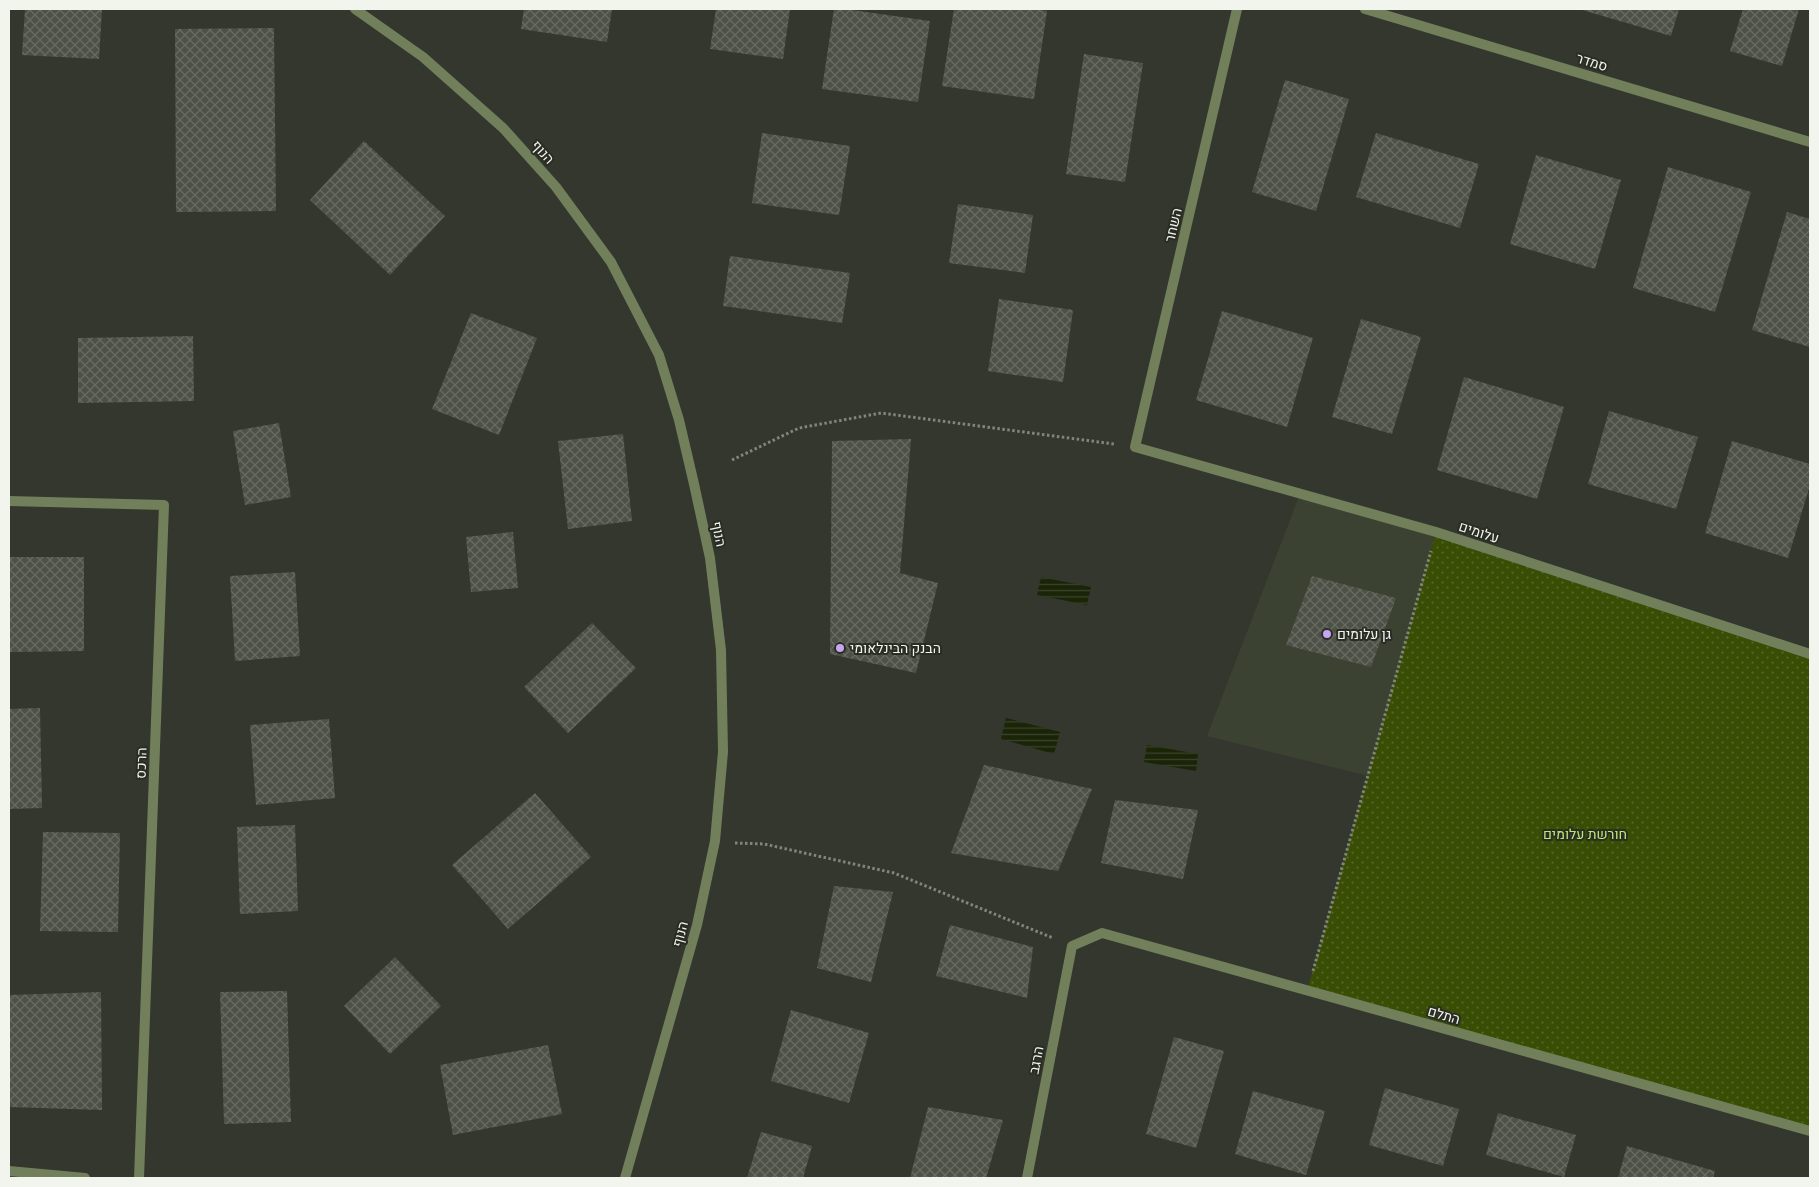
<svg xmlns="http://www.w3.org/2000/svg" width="1819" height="1187" font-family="'Fira Sans Condensed',Heebo,sans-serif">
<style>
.built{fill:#3c4232}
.grass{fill:url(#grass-dots)}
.water{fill:url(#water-rules)}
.building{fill:url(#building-cross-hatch)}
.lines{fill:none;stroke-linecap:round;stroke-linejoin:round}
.path{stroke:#82857d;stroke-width:3;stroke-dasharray:2.5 2.5;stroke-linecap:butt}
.minor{stroke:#727f5b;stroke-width:10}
.tertiary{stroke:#727f5b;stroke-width:10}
.poi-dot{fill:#c7a6ef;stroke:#292d24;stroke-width:2}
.labels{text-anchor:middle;stroke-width:4;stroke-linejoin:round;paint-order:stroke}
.street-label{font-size:14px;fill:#f2f4ee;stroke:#292d24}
.poi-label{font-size:14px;fill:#f2f4ee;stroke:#292d24;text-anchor:start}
.park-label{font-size:14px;fill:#bfe770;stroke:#292d24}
</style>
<defs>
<pattern id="grass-dots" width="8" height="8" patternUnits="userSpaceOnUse" patternTransform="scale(1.25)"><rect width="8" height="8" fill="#394d04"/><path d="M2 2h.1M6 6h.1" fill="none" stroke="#566729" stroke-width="1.8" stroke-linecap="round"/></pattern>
<pattern id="water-rules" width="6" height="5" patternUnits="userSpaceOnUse" patternTransform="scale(1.25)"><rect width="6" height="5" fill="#1a2407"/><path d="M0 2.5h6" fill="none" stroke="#3c442b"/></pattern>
<pattern id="building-cross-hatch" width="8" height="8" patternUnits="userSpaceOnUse" patternTransform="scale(1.25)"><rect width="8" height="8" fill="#4d5147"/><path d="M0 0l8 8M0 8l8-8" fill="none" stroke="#676b62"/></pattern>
</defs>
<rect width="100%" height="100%" fill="#33372d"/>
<path class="built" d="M1300,494L1436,532L1368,776L1207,736Z"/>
<path class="grass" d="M1436,532L1810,654V1131L1307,991Z"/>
<g class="water">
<path d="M1041,577L1091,587L1087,605L1037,595Z"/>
<path d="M1006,718L1060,732L1054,754L1001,739Z"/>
<path d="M1147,745L1198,754L1196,771L1144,762Z"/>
</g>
<g class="building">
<path d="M25,9H102L99,59L22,55Z"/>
<path d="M524,9H612L607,42L521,29Z"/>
<path d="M716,9H790L783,59L710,49Z"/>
<path d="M834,9H845L930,21L918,102L822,89Z"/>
<path d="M954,9H1033L1047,11L1034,99L942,86Z"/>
<path d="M1579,9H1679L1671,36Z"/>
<path d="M1743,9H1799L1782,66L1730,51Z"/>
<path d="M274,28L276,211L176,212L175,29Z"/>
<path d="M1084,54L1143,63L1125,182L1066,174Z"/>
<path d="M1285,80L1349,99L1316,211L1252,192Z"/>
<path d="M762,133L850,146L839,215L752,203Z"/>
<path d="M1376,133L1479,164L1460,228L1356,197Z"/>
<path d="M364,141L445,216L390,275L310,200Z"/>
<path d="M1536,155L1621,180L1595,269L1510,244Z"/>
<path d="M1668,167L1751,192L1715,312L1633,288Z"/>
<path d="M958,204L1033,215L1025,273L949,263Z"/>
<path d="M1787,212L1810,219V347L1752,330Z"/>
<path d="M730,256L850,273L842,323L723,306Z"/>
<path d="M999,299L1073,310L1063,382L988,371Z"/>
<path d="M1222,311L1313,338L1287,427L1196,400Z"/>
<path d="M471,313L537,338L499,435L432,409Z"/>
<path d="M1361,319L1421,337L1392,434L1332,417Z"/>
<path d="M193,336L194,401L78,403V338Z"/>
<path d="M1464,377L1564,407L1537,499L1437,470Z"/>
<path d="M1609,411L1698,437L1676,509L1588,484Z"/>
<path d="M279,423L291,497L245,505L233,431Z"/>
<path d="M623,434L632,521L568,529L558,441Z"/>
<path d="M911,439L900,573L938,583L916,673L830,654L832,441Z"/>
<path d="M1732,441L1810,464V485L1788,558L1705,533Z"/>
<path d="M513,532L518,588L471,592L466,537Z"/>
<path d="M9,557H84V651L9,652Z"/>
<path d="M295,572L300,656L235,661L230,576Z"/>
<path d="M1312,576L1396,598L1371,667L1286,645Z"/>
<path d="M592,623L636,668L568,733L524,687Z"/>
<path d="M40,708L42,808L9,809V709Z"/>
<path d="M329,719L335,798L256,805L250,725Z"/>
<path d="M984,765L1092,789L1058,871L951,853Z"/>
<path d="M535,793L591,857L508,929L452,865Z"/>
<path d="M1115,800L1198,810L1183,879L1101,863Z"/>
<path d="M295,825L298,911L240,914L237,827Z"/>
<path d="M43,832L120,833L118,932L40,931Z"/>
<path d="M834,886L893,892L871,982L817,968Z"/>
<path d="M950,925L1033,947L1027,998L936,976Z"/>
<path d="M395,957L441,1006L390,1054L344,1006Z"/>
<path d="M287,991L291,1122L224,1124L220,992Z"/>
<path d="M101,992L102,1110L9,1107V995Z"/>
<path d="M791,1010L869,1033L849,1103L771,1081Z"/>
<path d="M1174,1037L1224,1051L1196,1148L1146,1134Z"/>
<path d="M548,1045L562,1114L453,1135L440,1065Z"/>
<path d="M1385,1088L1459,1109L1443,1166L1369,1145Z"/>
<path d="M1253,1091L1325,1111L1306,1175L1235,1154Z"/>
<path d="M928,1107L1003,1120L986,1178H910Z"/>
<path d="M1498,1113L1576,1135L1564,1177L1486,1155Z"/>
<path d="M761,1132L812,1146L803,1178H747Z"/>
<path d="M1627,1146L1715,1171L1713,1178H1618Z"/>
</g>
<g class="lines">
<g class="path">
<path d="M732,460L799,428L881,413L1114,444"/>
<path d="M735,843L764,844L894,873L1053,938"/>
<path d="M1313,971L1431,551"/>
</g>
<g class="minor">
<path d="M1237,9L1135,447L1436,532L1810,654"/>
<path d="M1365,9L1810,142"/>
<path d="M9,501L164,505L139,1178"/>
<path d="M9,1171L85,1178"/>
<path d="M1027,1178L1072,946L1102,933L1810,1131"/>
</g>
<path class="tertiary" d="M355,9L423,57L503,128L556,187L611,262L659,355L679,420L694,484L710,558L721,650L723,752L715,841L697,925L625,1178"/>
</g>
<g class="poi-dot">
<circle cx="1327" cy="634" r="5"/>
<circle cx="840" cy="648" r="5"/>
</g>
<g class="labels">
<g class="street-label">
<text transform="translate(1592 62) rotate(17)" y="5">סמדר</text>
<text transform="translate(543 152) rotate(48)" y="5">הנוף</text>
<text transform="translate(1173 225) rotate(-77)" y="5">השחר</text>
<text transform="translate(1479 532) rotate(18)" y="5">עלומים</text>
<text transform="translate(719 534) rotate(78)" y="5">הנוף</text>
<text transform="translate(141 763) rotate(-88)" y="5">הרכס</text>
<text transform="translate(680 934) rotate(-75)" y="5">הנוף</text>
<text transform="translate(1444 1015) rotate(16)" y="5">התלם</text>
<text transform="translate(1036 1060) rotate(-79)" y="5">הרגב</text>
</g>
<g class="poi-label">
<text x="1337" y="639">גן עלומים</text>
<text x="850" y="653">הבנק הבינלאומי</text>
</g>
<g class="park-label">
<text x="1585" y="839">חורשת עלומים</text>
</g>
</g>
<rect width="1819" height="1187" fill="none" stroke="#f2f4ee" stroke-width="20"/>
</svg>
